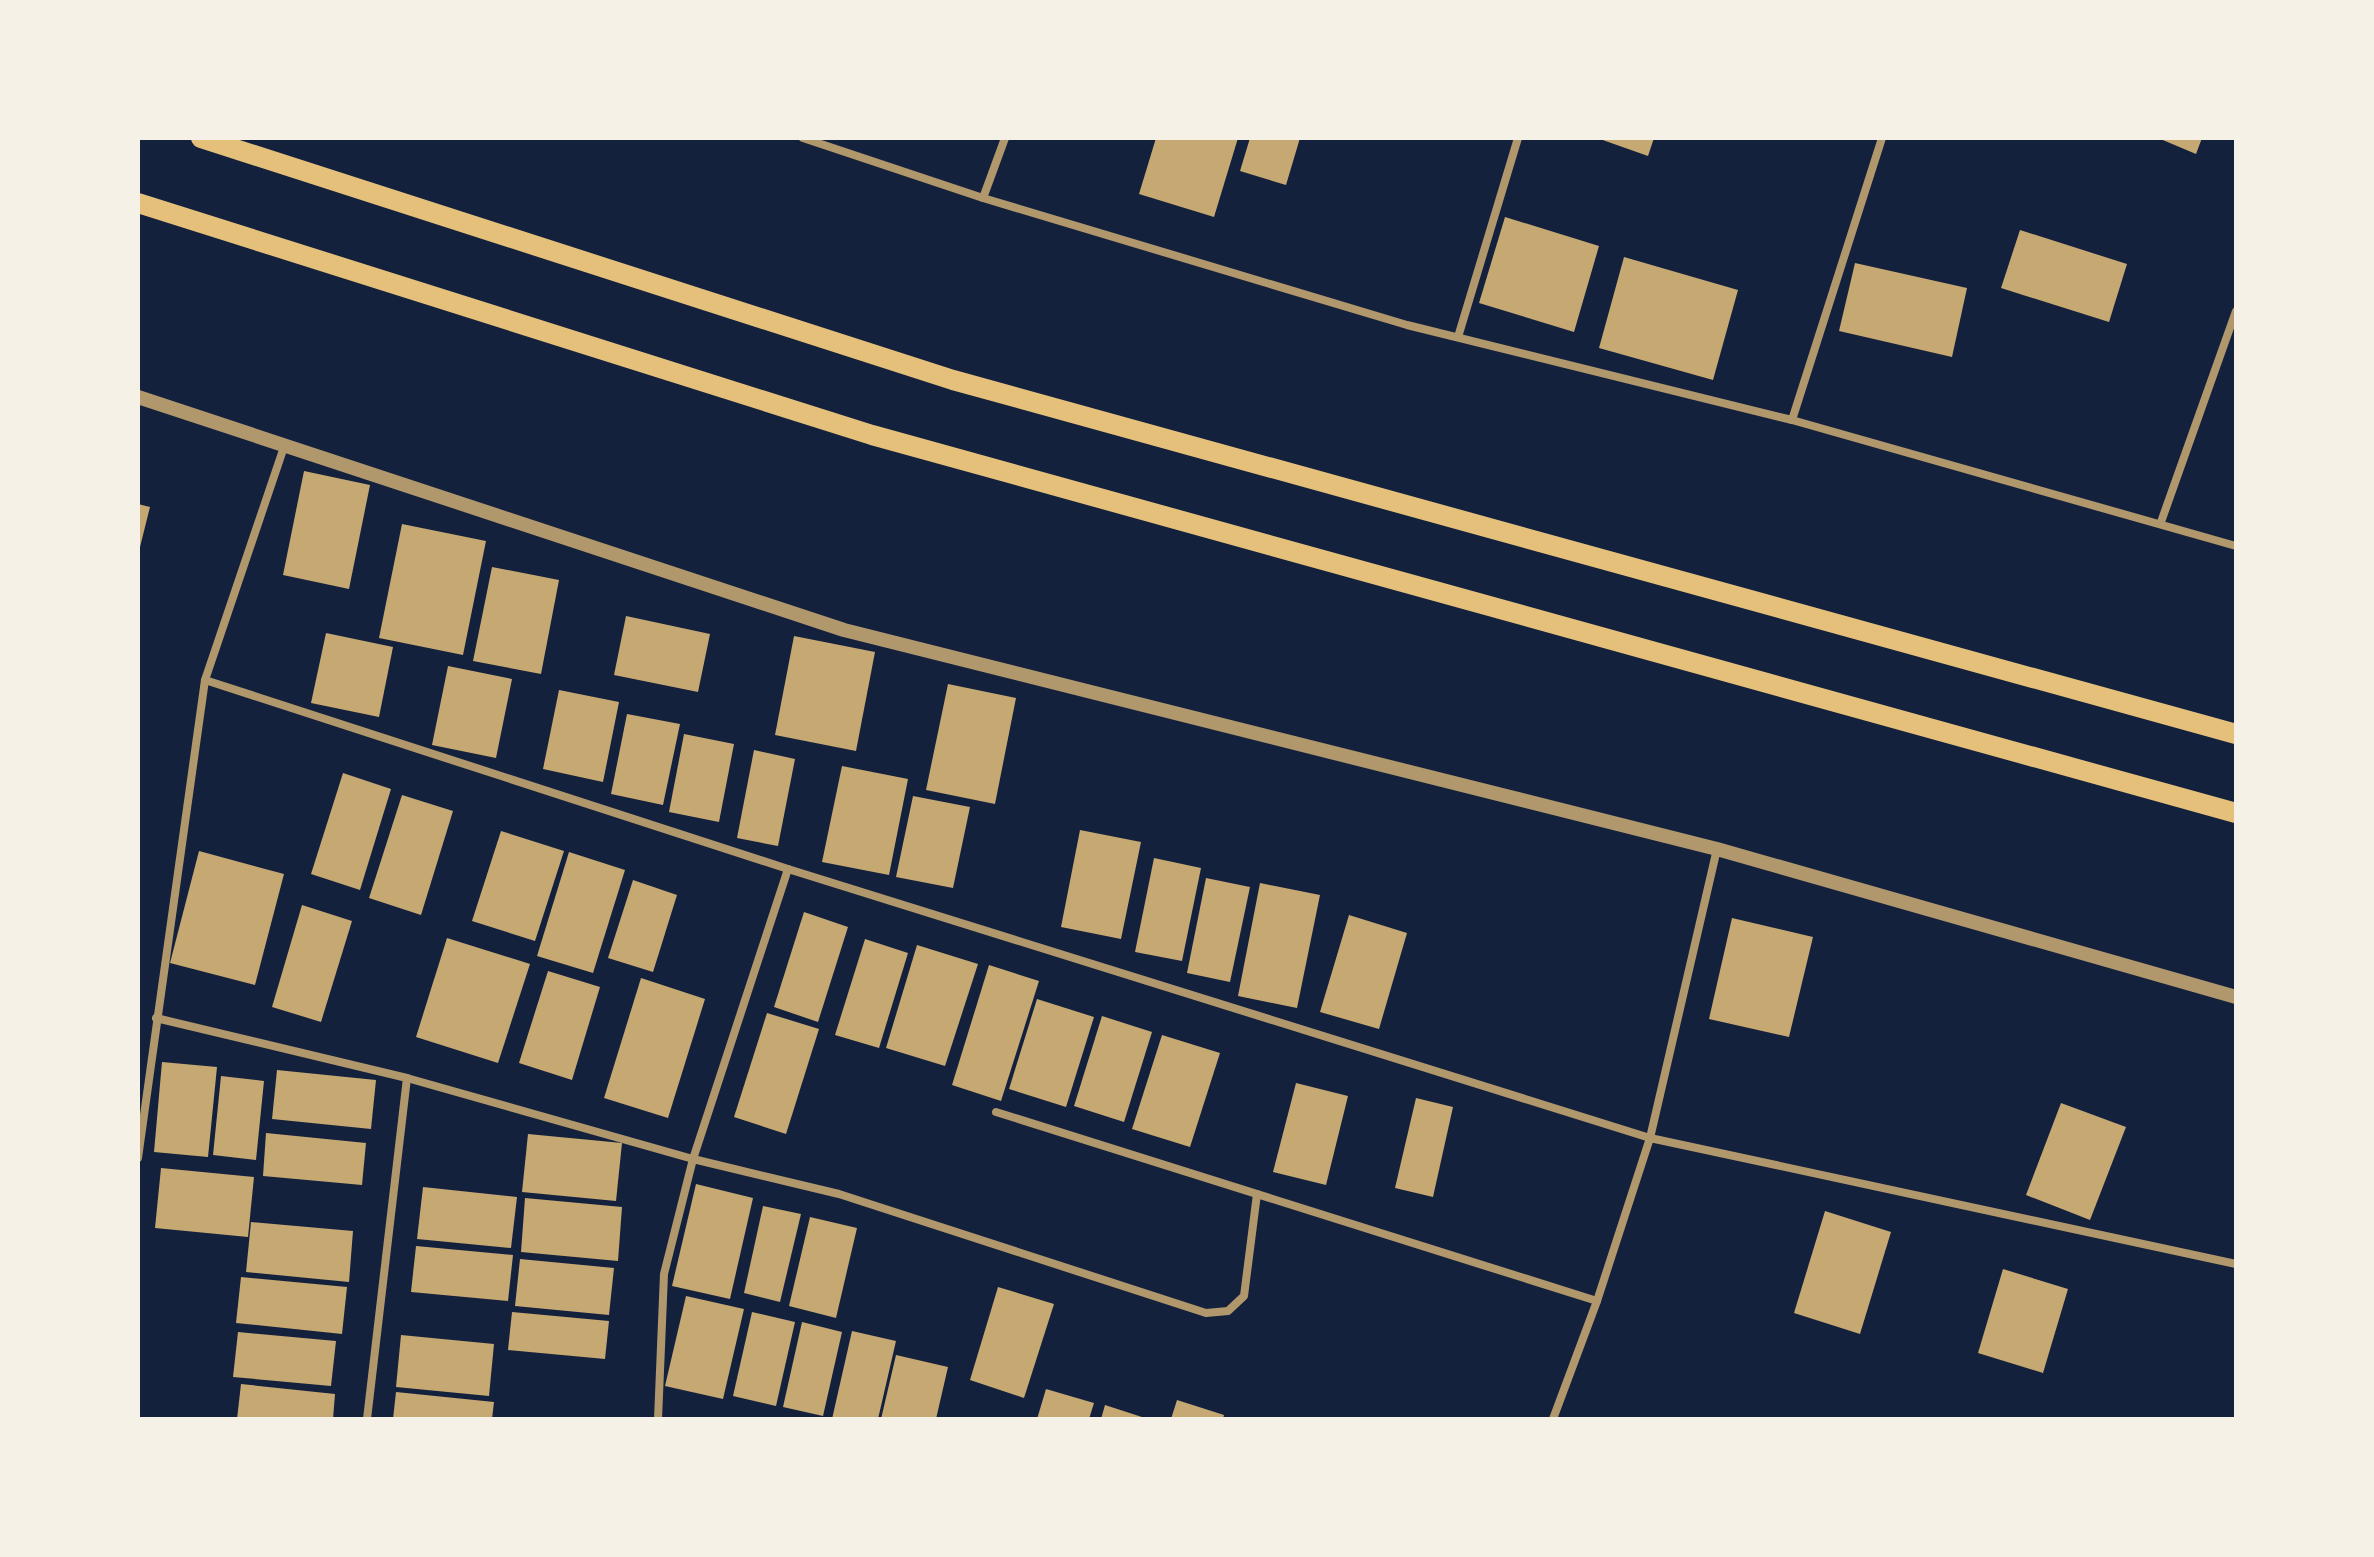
<svg xmlns="http://www.w3.org/2000/svg" width="2374" height="1557" font-family="'Asap Condensed',sans-serif">
<style>
.building{fill:#c6a872}
.lines{fill:none;stroke-linecap:round;stroke-linejoin:round}
.minor{stroke:#b1986c;stroke-width:8}
.tertiary{stroke:#b1986c;stroke-width:14}
.primary{stroke:#e5c07b;stroke-width:20}
</style>
<rect width="100%" height="100%" fill="#14213d"/>
<g class="building">
<path d="M1156,138H1238L1214,217L1139,194Z"/>
<path d="M1250,138H1300L1286,185L1240,171Z"/>
<path d="M1597,138H1654L1648,156Z"/>
<path d="M2158,138H2202L2196,154Z"/>
<path d="M1505,217L1599,246L1574,332L1479,303Z"/>
<path d="M2020,230L2127,264L2109,322L2001,288Z"/>
<path d="M1624,257L1738,290L1713,380L1599,348Z"/>
<path d="M1855,263L1967,288L1952,357L1839,331Z"/>
<path d="M304,471L370,485L349,589L283,575Z"/>
<path d="M138,504L150,507L139,551H138Z"/>
<path d="M402,524L486,541L463,655L379,638Z"/>
<path d="M492,567L559,580L541,674L473,661Z"/>
<path d="M626,616L710,634L698,692L614,675Z"/>
<path d="M326,633L393,647L379,717L311,703Z"/>
<path d="M794,636L875,652L856,751L775,735Z"/>
<path d="M448,666L512,679L496,758L432,745Z"/>
<path d="M948,684L1016,698L995,804L926,790Z"/>
<path d="M559,690L619,702L603,782L543,769Z"/>
<path d="M627,714L680,724L663,805L611,794Z"/>
<path d="M684,734L734,744L719,822L669,812Z"/>
<path d="M754,750L795,759L778,846L737,838Z"/>
<path d="M842,766L908,779L889,875L822,862Z"/>
<path d="M343,773L391,789L360,890L311,874Z"/>
<path d="M402,795L453,811L421,915L369,898Z"/>
<path d="M913,796L970,807L953,888L896,877Z"/>
<path d="M1080,830L1141,842L1121,939L1061,927Z"/>
<path d="M501,831L564,851L535,941L472,921Z"/>
<path d="M199,851L284,874L255,985L170,963Z"/>
<path d="M569,852L625,870L593,973L537,956Z"/>
<path d="M1154,858L1201,868L1182,961L1135,952Z"/>
<path d="M1206,878L1250,887L1230,982L1187,973Z"/>
<path d="M633,880L677,895L653,972L608,958Z"/>
<path d="M1260,883L1320,895L1297,1008L1238,996Z"/>
<path d="M302,905L352,921L321,1022L272,1007Z"/>
<path d="M804,912L848,927L818,1022L774,1007Z"/>
<path d="M1349,915L1407,933L1379,1029L1320,1012Z"/>
<path d="M1732,918L1813,937L1789,1037L1709,1019Z"/>
<path d="M447,938L530,964L498,1063L416,1037Z"/>
<path d="M865,939L908,953L879,1048L835,1035Z"/>
<path d="M917,945L978,964L945,1066L886,1048Z"/>
<path d="M989,965L1039,981L1001,1101L952,1085Z"/>
<path d="M548,971L600,987L572,1080L519,1063Z"/>
<path d="M641,978L705,999L668,1118L604,1098Z"/>
<path d="M1037,999L1094,1017L1066,1107L1009,1089Z"/>
<path d="M767,1013L819,1029L786,1134L734,1117Z"/>
<path d="M1102,1016L1152,1032L1124,1122L1074,1106Z"/>
<path d="M1162,1035L1220,1053L1190,1147L1132,1129Z"/>
<path d="M162,1062L217,1067L208,1157L154,1152Z"/>
<path d="M277,1070L376,1080L371,1129L272,1119Z"/>
<path d="M221,1076L264,1081L256,1160L213,1155Z"/>
<path d="M1296,1083L1348,1096L1326,1185L1273,1172Z"/>
<path d="M1416,1098L1453,1107L1433,1197L1395,1188Z"/>
<path d="M2061,1103L2126,1127L2090,1220L2026,1195Z"/>
<path d="M266,1133L366,1143L362,1185L263,1176Z"/>
<path d="M528,1134L622,1143L616,1201L522,1192Z"/>
<path d="M161,1168L254,1177L248,1237L155,1228Z"/>
<path d="M696,1184L753,1198L730,1299L672,1286Z"/>
<path d="M423,1187L517,1197L511,1248L417,1239Z"/>
<path d="M525,1198L622,1207L618,1261L521,1252Z"/>
<path d="M763,1206L801,1214L780,1302L744,1293Z"/>
<path d="M1825,1211L1891,1232L1860,1334L1794,1313Z"/>
<path d="M810,1217L857,1228L836,1318L789,1306Z"/>
<path d="M251,1222L353,1231L349,1282L246,1272Z"/>
<path d="M416,1246L513,1255L508,1301L411,1292Z"/>
<path d="M520,1259L614,1268L609,1315L515,1306Z"/>
<path d="M2003,1269L2068,1289L2043,1373L1978,1353Z"/>
<path d="M241,1277L347,1287L342,1334L236,1323Z"/>
<path d="M998,1287L1054,1304L1024,1398L970,1380Z"/>
<path d="M686,1296L744,1309L723,1399L665,1386Z"/>
<path d="M512,1312L609,1321L605,1359L508,1350Z"/>
<path d="M752,1312L795,1322L776,1406L733,1396Z"/>
<path d="M802,1322L842,1332L823,1416L783,1407Z"/>
<path d="M852,1331L896,1341L878,1419H832Z"/>
<path d="M238,1332L336,1341L331,1386L233,1377Z"/>
<path d="M401,1335L494,1344L489,1396L396,1387Z"/>
<path d="M896,1355L948,1367L936,1419H881Z"/>
<path d="M241,1384L335,1394L333,1419H237Z"/>
<path d="M1046,1389L1094,1403L1089,1419H1037Z"/>
<path d="M396,1392L494,1402L492,1419H393Z"/>
<path d="M1177,1400L1224,1415L1223,1419H1171Z"/>
<path d="M1105,1405L1145,1418V1419H1101Z"/>
</g>
<g class="lines">
<g class="minor">
<path d="M803,138L983,198L1407,325L1792,420L2236,546"/>
<path d="M983,198L1005,138"/>
<path d="M1458,337L1518,138"/>
<path d="M1792,420L1882,138"/>
<path d="M2161,522L2236,311"/>
<path d="M205,680L788,869L1650,1138L1717,849"/>
<path d="M156,1018L407,1078L693,1159L788,869"/>
<path d="M996,1112L1597,1301"/>
<path d="M138,1158L205,680L285,444"/>
<path d="M367,1419L407,1078"/>
<path d="M658,1419L664,1274L693,1159L839,1194L1206,1313L1228,1311L1244,1296L1257,1194"/>
<path d="M1553,1419L1597,1301L1650,1138L2236,1264"/>
</g>
<path class="tertiary" d="M138,397L844,630L1717,849L2236,997"/>
<g class="primary">
<path d="M201,138L953,380L2236,734"/>
<path d="M138,203L872,435L2236,813"/>
</g>
</g>
<rect width="2374" height="1557" fill="none" stroke="#f6f1e7" stroke-width="280"/>
</svg>
